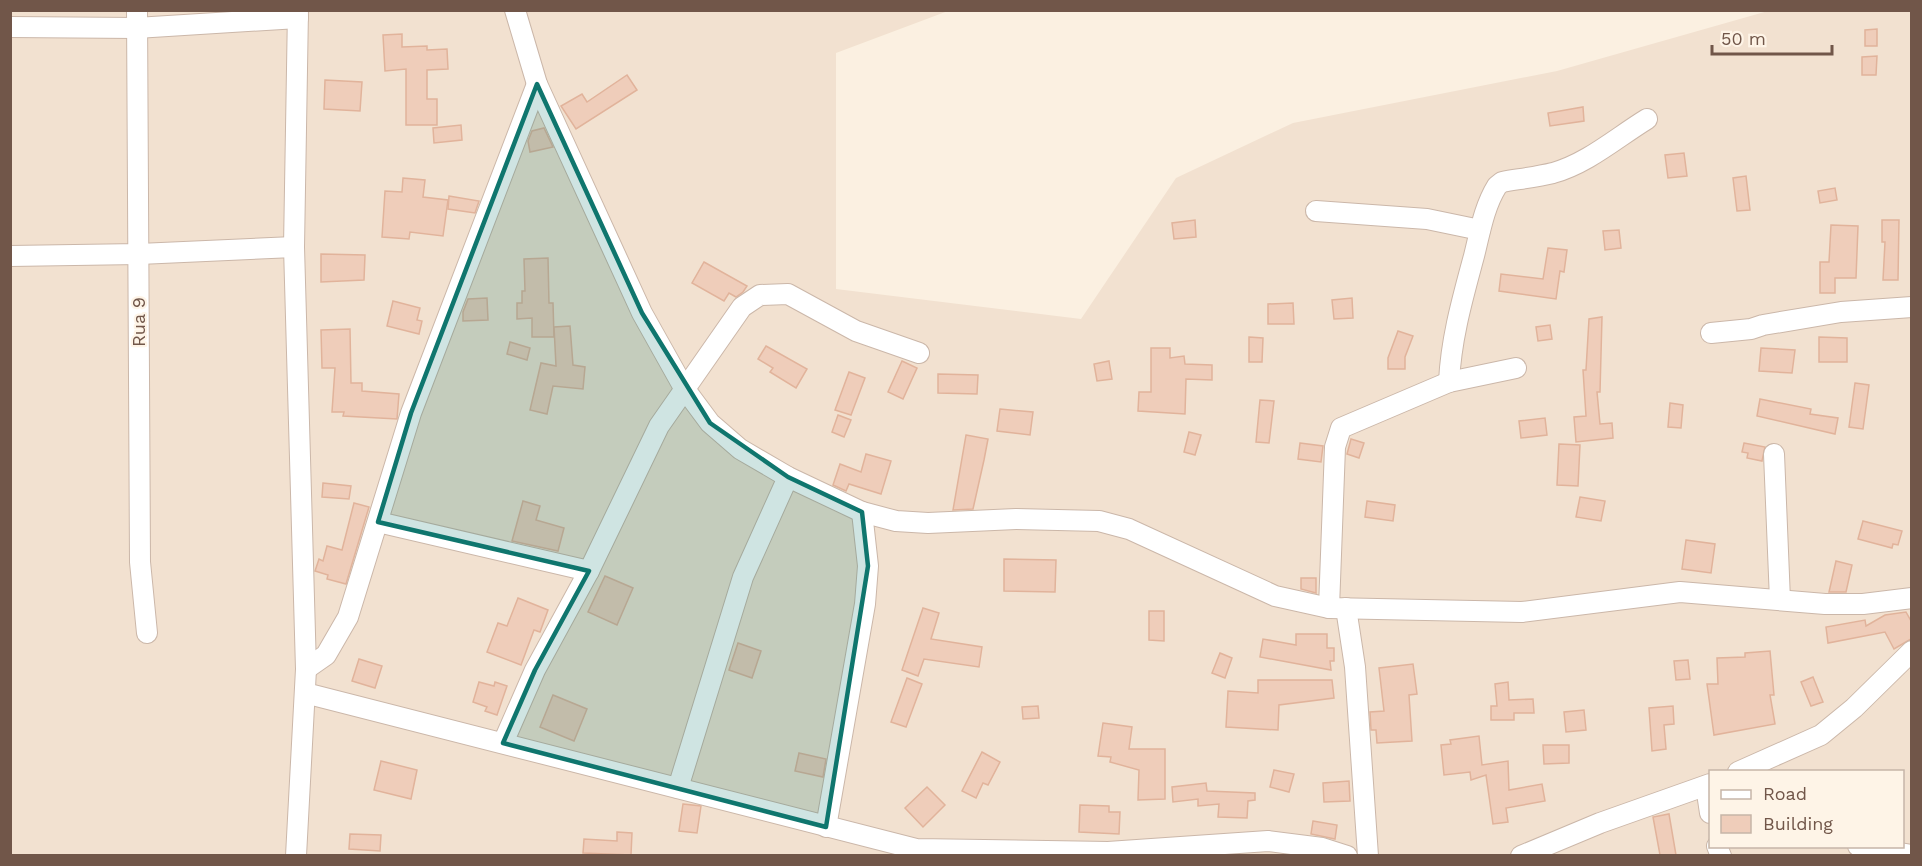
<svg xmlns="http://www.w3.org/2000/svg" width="1922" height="866" font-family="'Work Sans',sans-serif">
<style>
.residential{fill:#f2e1d0;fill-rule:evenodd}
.building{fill:#efcdba;stroke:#e1b39b;stroke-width:1.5}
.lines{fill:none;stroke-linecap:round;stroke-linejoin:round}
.minor-casing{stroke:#cbb7a9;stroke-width:22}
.minor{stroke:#fff;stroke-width:20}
.marked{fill:#0f766e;fill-opacity:0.2;stroke:#0f766e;stroke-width:4.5;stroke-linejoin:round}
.labels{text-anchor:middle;stroke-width:4.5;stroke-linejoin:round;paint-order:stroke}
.street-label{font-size:18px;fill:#715649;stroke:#fef4e7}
</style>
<rect width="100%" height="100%" fill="#fbf0e1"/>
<path class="residential" d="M10,11H948L836,53V289L1081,319L1176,178L1293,123L1557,71L1768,11H1911V855H11ZM1710,772H1902V846H1710Z"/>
<g class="building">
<path d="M1877,29V46H1865V30Z"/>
<path d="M402,34V47L427,46V50L447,49L448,69L427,70V99H437V125H406V69L385,71L383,35Z"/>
<path d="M1877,56L1876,75H1862V57Z"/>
<path d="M627,75L637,90L576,129L561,106L582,94L587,102Z"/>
<path d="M325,80L362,82L360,111L324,109Z"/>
<path d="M1583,107L1584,121L1550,126L1548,113Z"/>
<path d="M461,125L462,140L434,143L433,128Z"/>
<path d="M544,128L553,147L530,152L528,141L532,131Z"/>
<path d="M1684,153L1687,176L1668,178L1665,155Z"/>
<path d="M1746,176L1750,210L1737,211L1733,178Z"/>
<path d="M403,178L425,180L423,197L448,200L443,236L410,232L409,239L382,237L385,191L402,192Z"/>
<path d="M1835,188L1837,200L1820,203L1818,191Z"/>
<path d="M449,196L479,201L475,213L448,209Z"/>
<path d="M1195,220L1196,237L1174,239L1172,223Z"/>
<path d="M1882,220H1899L1898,280H1883L1885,242H1882Z"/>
<path d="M1831,225L1858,226L1856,278H1835V293H1820V262H1829Z"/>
<path d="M1619,230L1621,248L1605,250L1603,231Z"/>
<path d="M1548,248L1567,250L1564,272L1560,271L1556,299L1499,291L1501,274L1543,279Z"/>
<path d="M321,254L365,255L364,280L321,282Z"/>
<path d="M548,258L549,303H553L554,337H532V318L517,319V303H522V291H525L524,259Z"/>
<path d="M704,262L747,286L743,292L736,297L729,293L724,301L692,283Z"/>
<path d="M487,298L488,320L463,321V312L468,299Z"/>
<path d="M1352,298L1353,318L1334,319L1332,300Z"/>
<path d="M393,301L420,308L417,320L422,321L419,334L387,326Z"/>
<path d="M1293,303L1294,324H1268V304Z"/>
<path d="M1602,317L1600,392H1597L1600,424L1612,423L1613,438L1576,442L1574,417L1586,416L1583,370H1586L1589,319Z"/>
<path d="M1550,325L1552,339L1538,341L1536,327Z"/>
<path d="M570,326L573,365L585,367L583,389L553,386L547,414L530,410L541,363L556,366L554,327Z"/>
<path d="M350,329L351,383H362V391L399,394L397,419L343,416L344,412H332L335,368H322L321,330Z"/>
<path d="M1398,331L1413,336L1405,357V369H1388V358Z"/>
<path d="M1249,337L1263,338L1262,362H1249Z"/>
<path d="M1819,337L1847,338V362H1819Z"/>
<path d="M510,342L530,348L527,360L507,354Z"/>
<path d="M766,346L807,369L796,388L770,372L773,368L758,359Z"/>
<path d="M1151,348H1170V358L1184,356L1185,364L1212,365V380L1186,379L1185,414L1138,411L1139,392H1151Z"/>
<path d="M1761,348L1795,350L1792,373L1759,371Z"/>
<path d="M902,361L917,368L903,399L888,392Z"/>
<path d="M1109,361L1112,379L1097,381L1094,364Z"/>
<path d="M849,372L865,378L851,415L835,410Z"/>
<path d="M938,374L978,375L977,394L938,393Z"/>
<path d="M1855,383L1869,385L1863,429L1849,427Z"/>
<path d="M1760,399L1811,409L1810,414L1838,418L1835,434L1757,416Z"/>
<path d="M1260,400L1274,401L1269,443L1256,442Z"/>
<path d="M1670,403L1683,405L1681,428L1668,427Z"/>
<path d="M1000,409L1033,412L1030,435L997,431Z"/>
<path d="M838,415L851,420L844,437L832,432Z"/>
<path d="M1545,418L1547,435L1521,438L1519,421Z"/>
<path d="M1189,432L1201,435L1195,455L1184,452Z"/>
<path d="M966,435L988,439L984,460L973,509L953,510Z"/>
<path d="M1351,439L1364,443L1359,458L1347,454Z"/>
<path d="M1300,443L1323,446L1321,462L1298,459Z"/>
<path d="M1744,443L1765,447L1762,461L1747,458L1748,453L1742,452Z"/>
<path d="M1559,444L1580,445L1578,486L1557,485Z"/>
<path d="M866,454L891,461L881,494L849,484L846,491L833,485L840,464L861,472Z"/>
<path d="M323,483L351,486L349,499L322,497Z"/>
<path d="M1580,497L1605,501L1601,521L1576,517Z"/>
<path d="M523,501L540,506L536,520L564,528L558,551L512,541Z"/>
<path d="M1367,501L1395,505L1393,521L1365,517Z"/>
<path d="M354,503L369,507L346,584L327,579L328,575L315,571L319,559L323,561L327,546L342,550Z"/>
<path d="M1863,521L1902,531L1898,545L1893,544L1892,548L1858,539Z"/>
<path d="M1686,540L1715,544L1711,573L1682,569Z"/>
<path d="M1004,559L1056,560L1055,592L1004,591Z"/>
<path d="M1836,561L1852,565L1846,592H1829Z"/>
<path d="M605,576L633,588L617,625L588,612Z"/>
<path d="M1301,578H1316V593L1301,589Z"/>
<path d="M518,598L548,610L540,632L534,630L521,665L487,652L498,623L507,626Z"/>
<path d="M923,608L939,613L931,639L982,647L979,667L924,659L918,676L902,670Z"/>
<path d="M1149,611H1164V641L1149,640Z"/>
<path d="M1906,612L1911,621V639L1894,649L1885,632L1828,643L1826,627L1865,620L1866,626L1885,615Z"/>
<path d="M1296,634H1327V648H1334V661H1330L1331,670L1260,657L1263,639L1296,645Z"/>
<path d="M738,643L761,651L752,678L729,670Z"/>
<path d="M1770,651L1774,695H1770L1775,724L1714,735L1707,684H1718L1717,658L1745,657V653Z"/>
<path d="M1220,653L1232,658L1225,678L1212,673Z"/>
<path d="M359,659L382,666L375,688L352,681Z"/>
<path d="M1688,660L1690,679L1676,680L1674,661Z"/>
<path d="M1413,664L1417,694L1409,695L1412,741L1377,743L1376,730H1371L1370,712L1384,711L1379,668Z"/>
<path d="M1813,677L1823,702L1811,706L1801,682Z"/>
<path d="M907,678L922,684L906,727L891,722Z"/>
<path d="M1258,680H1332L1334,698L1279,705L1278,730L1226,727L1228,691L1258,693Z"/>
<path d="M479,682L494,686L495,682L507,686L497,715L485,711L487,707L473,702Z"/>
<path d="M1508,682L1509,700L1533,699L1534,713H1514V720H1491V706H1497L1495,684Z"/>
<path d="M553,695L587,709L574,741L540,727Z"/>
<path d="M1038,706L1039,718L1023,719L1022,707Z"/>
<path d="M1673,706L1674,724L1664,725L1666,749L1652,751L1649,708Z"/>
<path d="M1584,710L1586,730L1566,732L1564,712Z"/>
<path d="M1103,723L1132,727L1129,749H1165V799L1138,800L1139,770L1110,762L1111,757L1098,756Z"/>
<path d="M1479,736L1482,765L1508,761L1509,790L1542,784L1545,801L1506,808L1508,822L1493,824L1486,775L1471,780L1470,772L1444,775L1441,745L1451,744L1450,740Z"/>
<path d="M1543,745H1569V763L1544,764Z"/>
<path d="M982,752L1000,762L988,785L983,783L976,798L962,791Z"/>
<path d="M799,753L826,759L823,777L795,771Z"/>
<path d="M381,761L417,770L411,799L374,790Z"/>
<path d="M1274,770L1294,774L1289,792L1270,787Z"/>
<path d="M1349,781L1350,801L1324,802L1323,783Z"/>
<path d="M1206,783L1207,791L1255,793V800L1248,801L1247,818L1218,817L1219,804L1198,806V799L1173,802L1172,787Z"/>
<path d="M927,787L945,805L923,827L905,808Z"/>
<path d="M683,804L701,806L697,833L679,831Z"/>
<path d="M1080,805L1109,806V812H1120L1119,834L1079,832Z"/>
<path d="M1669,814L1676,855H1660L1653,817Z"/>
<path d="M1313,821L1337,825L1335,839L1311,834Z"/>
<path d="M617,832L632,833L631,855L583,853L584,839L617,841Z"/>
<path d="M350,834L381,835L380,851L349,849Z"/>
</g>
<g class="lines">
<defs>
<g id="minor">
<path d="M137,10L140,562L147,633"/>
<path d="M515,10L537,84L642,313L684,388L710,423L740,449L788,477L862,512L896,521L928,523L1016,519L1099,521L1129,529L1275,596L1329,608L1522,612L1680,592L1825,604H1863L1912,598"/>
<path d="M10,27L136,28L298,18"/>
<path d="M1316,211L1427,219L1480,230"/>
<path d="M10,256L139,254L294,247"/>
<path d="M1711,333L1751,329L1763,325L1841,312L1912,307"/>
<path d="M1449,382C1451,338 1463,297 1474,256C1480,232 1484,207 1497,186L1502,182C1519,179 1537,177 1553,173C1588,163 1616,138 1647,119"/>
<path d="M1774,454L1780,600"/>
<path d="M378,522L589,571"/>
<path d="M1329,608L1335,447L1341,428L1449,382L1516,368"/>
<path d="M1346,608L1355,667L1368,856"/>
<path d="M306,669L326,655L348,617L411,413L537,84"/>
<path d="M305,693L916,849L1108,852L1268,841L1322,848L1347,856"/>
<path d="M503,743L535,670L589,571L659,426L742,307L760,295L788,294L856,331L919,353"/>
<path d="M1738,772L1821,735L1854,708L1912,651"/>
<path d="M1706,786L1710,813"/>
<path d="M678,788L743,577L788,477"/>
<path d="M826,827L865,604L868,566L862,512"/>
<path d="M1717,846L1721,856"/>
<path d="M1858,846L1912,855"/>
<path d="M296,856L306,669L294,247L298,10"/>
<path d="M1521,856L1600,823L1710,784"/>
</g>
</defs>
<use href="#minor" class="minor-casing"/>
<use href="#minor" class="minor"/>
</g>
<path class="marked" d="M537,84L642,313L710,423L788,477L862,512L868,566L826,827L503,743L535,670L589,571L378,522L411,413Z"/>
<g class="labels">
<g class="street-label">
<text transform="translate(139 322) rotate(-90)" y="6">Rua 9</text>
</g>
</g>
<rect width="1922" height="866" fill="none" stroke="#715649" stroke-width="24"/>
<rect x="1709" y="770" width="195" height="78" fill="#fef4e7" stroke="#c6b5a8" stroke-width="1.5"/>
<rect x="1721" y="790" width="30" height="9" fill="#ffffff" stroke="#c6b5a8" stroke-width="1.5"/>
<text x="1763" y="800" font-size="18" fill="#715649">Road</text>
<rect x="1721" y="815" width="30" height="18" fill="#efcdba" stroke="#c6b5a8" stroke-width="1.5"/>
<text x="1763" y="830" font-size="18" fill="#715649">Building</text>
<path d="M1712 45v9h120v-9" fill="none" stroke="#715649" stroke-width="3"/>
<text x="1721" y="45" font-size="18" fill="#715649" stroke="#fef4e7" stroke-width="4.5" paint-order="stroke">50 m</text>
</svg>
